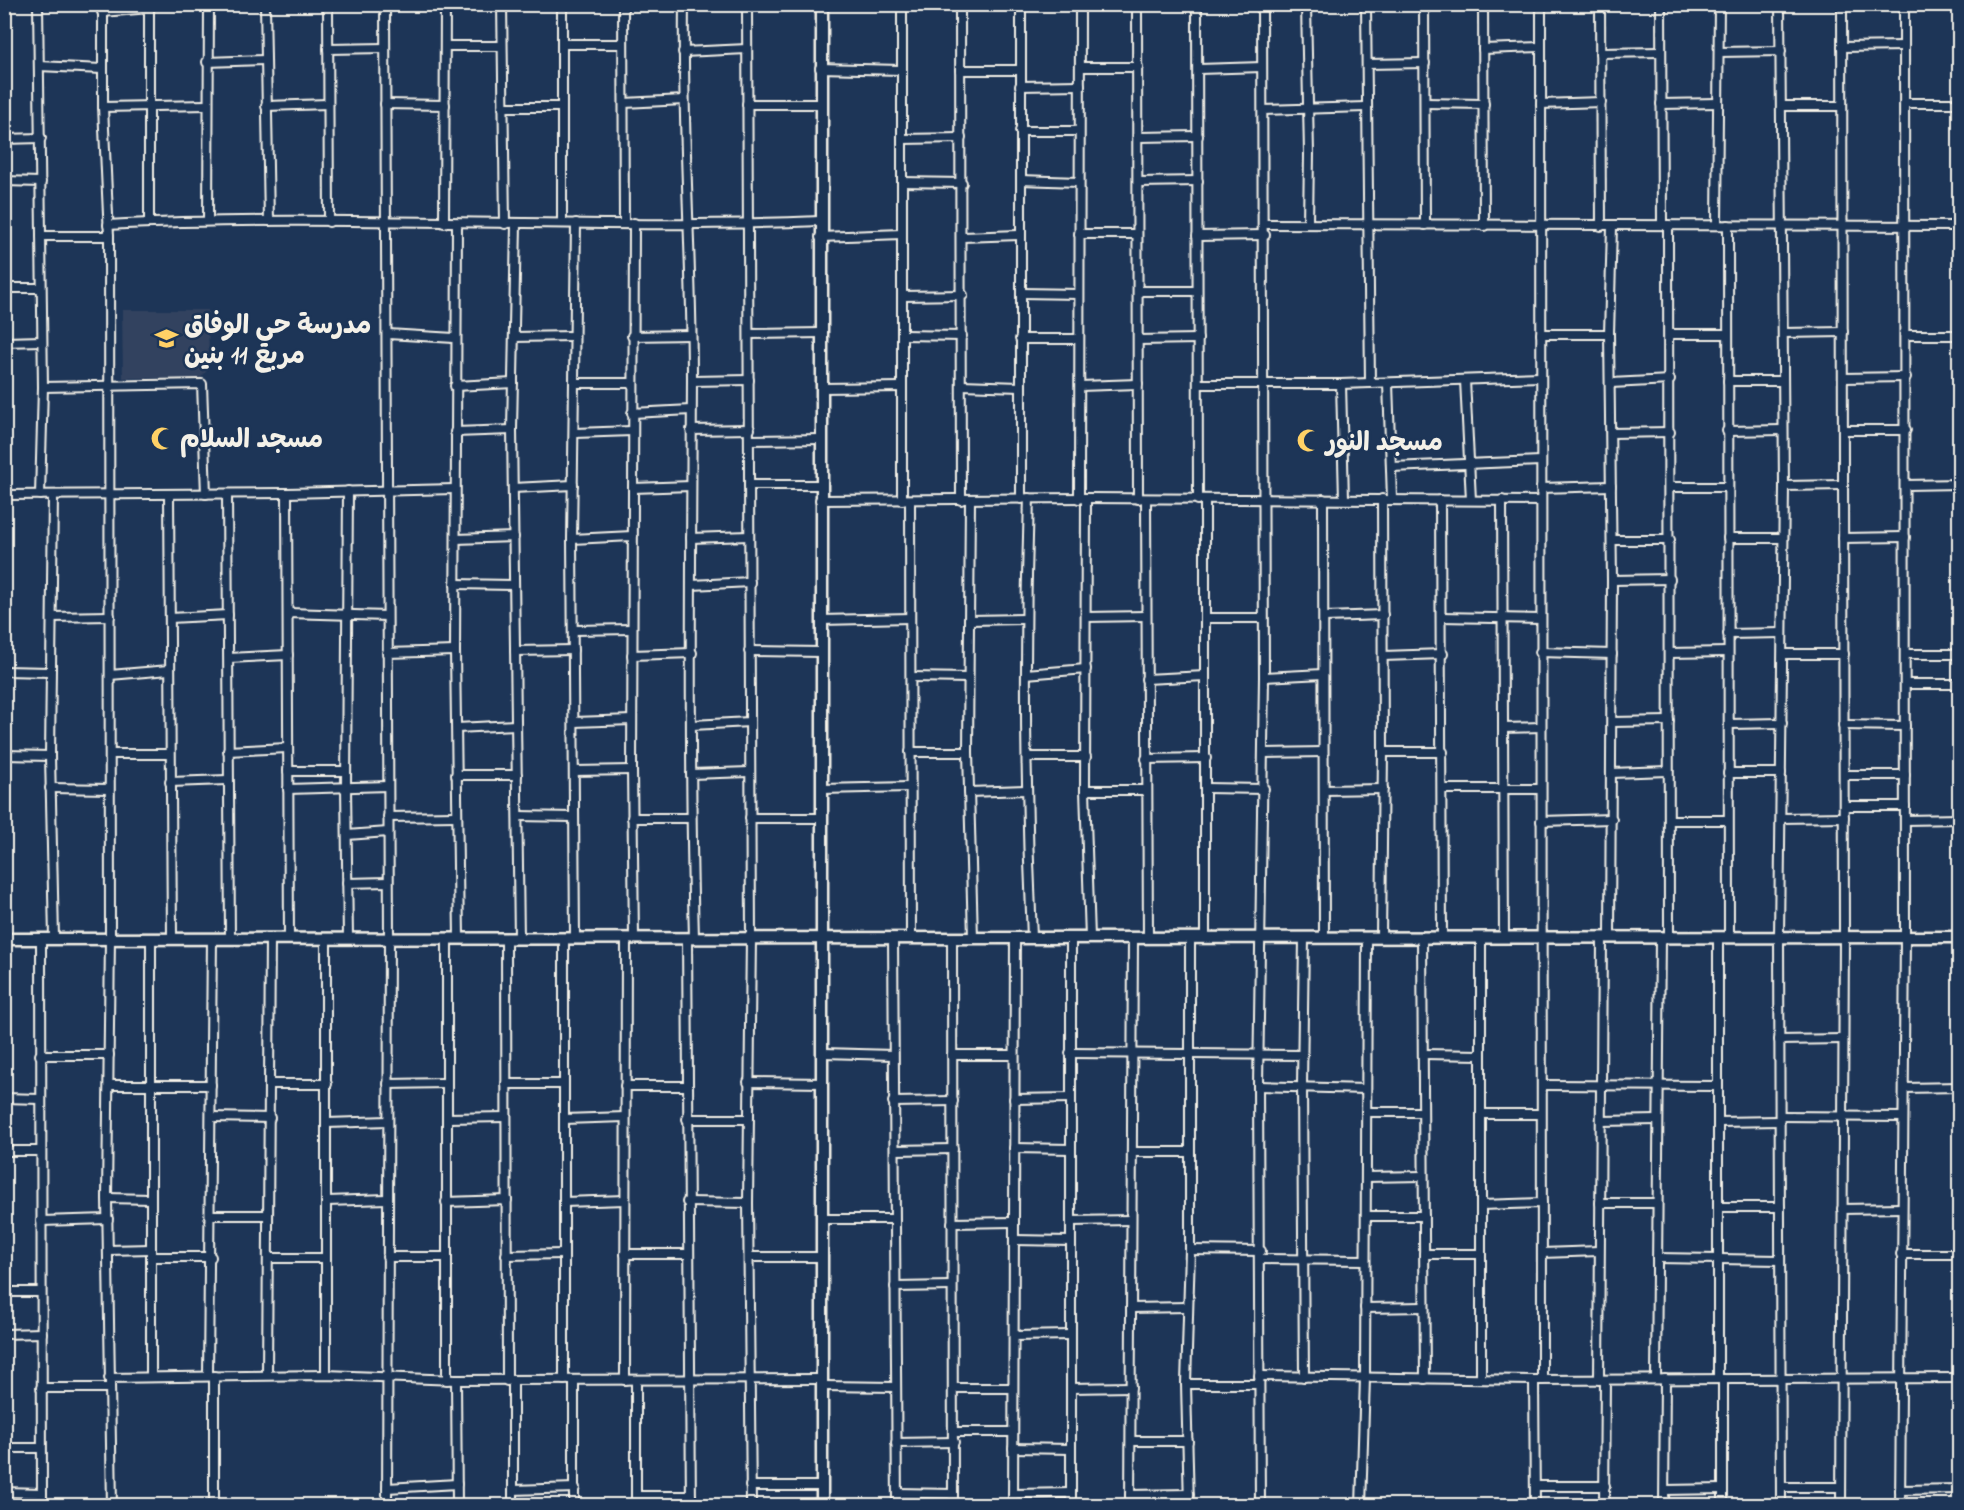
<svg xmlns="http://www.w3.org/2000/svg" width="1964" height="1510" font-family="'Indie Flower','Playpen Sans Arabic',sans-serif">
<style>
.built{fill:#32425f}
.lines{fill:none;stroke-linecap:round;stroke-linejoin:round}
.street-casing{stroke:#f4f1e8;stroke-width:12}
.secondary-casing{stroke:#f4f1e8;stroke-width:15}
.street{stroke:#1d3557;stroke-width:8}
.secondary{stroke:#1d3557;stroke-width:10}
.labels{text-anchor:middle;stroke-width:5;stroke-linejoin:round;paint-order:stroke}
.poi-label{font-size:26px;font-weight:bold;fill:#f4f1e8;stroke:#1d3557;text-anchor:start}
</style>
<rect width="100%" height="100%" fill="#1d3557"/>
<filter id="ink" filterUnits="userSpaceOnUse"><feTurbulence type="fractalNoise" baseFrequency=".0167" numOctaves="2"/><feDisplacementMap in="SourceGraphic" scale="12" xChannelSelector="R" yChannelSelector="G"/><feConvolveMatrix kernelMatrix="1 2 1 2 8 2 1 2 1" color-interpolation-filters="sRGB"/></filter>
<g filter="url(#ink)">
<path class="built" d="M122,310H208L209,368L200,379L123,378Z"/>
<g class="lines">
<defs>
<g id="street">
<path d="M38,4L43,387L40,495"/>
<path d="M103,4V107L109,236L110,938L107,1198L112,1506"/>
<path d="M265,4L269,221"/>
<path d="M328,4L329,222"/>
<path d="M385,4L389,938L387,1506"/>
<path d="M502,4L505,224"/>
<path d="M623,4L624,223"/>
<path d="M684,4C682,130 692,255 692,380C691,566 689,752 694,938"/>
<path d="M747,4L751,938L748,1203L751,1506"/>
<path d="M960,4L961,500"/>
<path d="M1137,4L1138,499"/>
<path d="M1197,4L1198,500"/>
<path d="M1306,4L1309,154L1308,223"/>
<path d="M1366,4L1370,383"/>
<path d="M1424,4L1425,225"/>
<path d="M1483,4L1484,226"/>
<path d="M1541,4L1542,1380"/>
<path d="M1600,4L1601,226"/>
<path d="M1661,4L1662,225"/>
<path d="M1780,4L1784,486L1779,937L1781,1506"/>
<path d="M102,12L150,8"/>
<path d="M562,44H623"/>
<path d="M445,46H502"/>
<path d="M1842,47L1904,46"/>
<path d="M328,49L385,48"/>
<path d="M1483,49L1541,47"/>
<path d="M683,52L747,49"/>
<path d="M1719,52L1781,51"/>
<path d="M1600,53L1661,52"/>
<path d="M207,62L265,60"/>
<path d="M1367,64L1425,63"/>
<path d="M39,66L102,69"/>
<path d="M1081,67H1138"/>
<path d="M820,68L901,70"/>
<path d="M1199,69L1262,67"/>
<path d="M960,70H1020"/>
<path d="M1020,86L1080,85"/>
<path d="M624,103L684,100"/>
<path d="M1425,103L1484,104"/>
<path d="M1905,103H1960"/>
<path d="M385,104L445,105"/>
<path d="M747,104H820"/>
<path d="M1541,104L1601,102"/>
<path d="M1661,104L1718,103"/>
<path d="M266,106L328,104"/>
<path d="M1781,106H1842"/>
<path d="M103,107L207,105"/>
<path d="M503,107H561"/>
<path d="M1263,110L1366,107"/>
<path d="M1020,131H1079"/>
<path d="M1139,137L1198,136"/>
<path d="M4,139L41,138"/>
<path d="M902,139L961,138"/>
<path d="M1021,180L1078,182"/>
<path d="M4,181L41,182"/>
<path d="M902,182L962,183"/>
<path d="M1138,182L1198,181"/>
<path d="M208,221L209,4"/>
<path d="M149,223V4"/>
<path d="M444,223L445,4"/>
<path d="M562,223V4"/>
<path d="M634,223L632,770L634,938"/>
<path d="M457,224L455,651L459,938"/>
<path d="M516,224L512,430L519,938"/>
<path d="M1264,224L1960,226"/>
<path d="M108,225C345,213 583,231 820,221"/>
<path d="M1668,225L1669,937"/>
<path d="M1717,225L1719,4"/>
<path d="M1728,225L1729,937"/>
<path d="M1079,234H1137"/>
<path d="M41,236H109"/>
<path d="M1197,236L1265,235"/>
<path d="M820,237L902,234"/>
<path d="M963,237L1019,235"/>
<path d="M4,288H40"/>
<path d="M1138,291H1197"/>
<path d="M1021,293L1078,294"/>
<path d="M903,296L963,295"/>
<path d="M1783,333L1843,332"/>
<path d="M388,334L454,338"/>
<path d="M749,334L822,333"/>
<path d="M1541,334H1609"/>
<path d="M1670,334H1727"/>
<path d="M903,335L962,336"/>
<path d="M1906,335H1960"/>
<path d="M632,336L691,335"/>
<path d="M514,337L574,336"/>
<path d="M1020,339H1079"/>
<path d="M1138,340L1198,339"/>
<path d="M4,342L42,341"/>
<path d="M1843,378L1906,377"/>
<path d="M1465,380L1471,500"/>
<path d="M692,381L749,380"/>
<path d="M1728,381H1783"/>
<path d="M575,383H631"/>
<path d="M1388,383L1392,499"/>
<path d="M1611,383L1670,380"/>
<path d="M1198,384H1341L1540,377"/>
<path d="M1341,384L1344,499"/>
<path d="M962,385L1020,387"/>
<path d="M455,386L513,383"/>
<path d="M1080,386L1138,384"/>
<path d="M43,387L202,384L206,494"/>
<path d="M822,388L902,387"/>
<path d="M632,413L691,410"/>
<path d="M691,430L750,429"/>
<path d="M1843,430H1906"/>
<path d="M1727,431L1782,430"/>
<path d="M455,432L512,430"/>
<path d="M575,433L632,431"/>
<path d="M1611,433L1670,432"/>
<path d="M750,440L821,439"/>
<path d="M1391,467L1540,461"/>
<path d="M749,485H820"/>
<path d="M1906,485L1960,484"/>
<path d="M1784,486L1843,485"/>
<path d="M1670,487H1727"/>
<path d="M513,488L573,485"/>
<path d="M633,488L691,486"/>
<path d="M1541,488L1611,486"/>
<path d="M348,491L346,787L348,938"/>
<path d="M287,493L289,938"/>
<path d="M169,494L172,938"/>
<path d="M227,494L230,938"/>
<path d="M4,495L287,493L455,489"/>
<path d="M53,495L50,756L54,938"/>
<path d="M1029,498C1024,645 1025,791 1032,938"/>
<path d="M1086,498L1085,790L1090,938"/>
<path d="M1021,499V4"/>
<path d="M1079,499L1080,4"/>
<path d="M1146,499L1148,938"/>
<path d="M1323,499L1324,938"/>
<path d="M820,500L1086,498L1540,501"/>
<path d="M902,500V4"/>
<path d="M910,500L911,938"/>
<path d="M970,500L968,752L973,938"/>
<path d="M1205,500V938"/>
<path d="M1440,500L1442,938"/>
<path d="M1502,500L1504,938"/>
<path d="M691,538L749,536"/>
<path d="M1728,538H1783"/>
<path d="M1843,538L1905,537"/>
<path d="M456,539L514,537"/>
<path d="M572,539L632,536"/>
<path d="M1612,540H1670"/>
<path d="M1612,580L1670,579"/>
<path d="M455,584L513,585"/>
<path d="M692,585L750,582"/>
<path d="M288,613L387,616"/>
<path d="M52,617L110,616"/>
<path d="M1087,617L1146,616"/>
<path d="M1325,617L1383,615"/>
<path d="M1441,617L1540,619"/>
<path d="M170,618L228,615"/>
<path d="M1206,618H1263"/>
<path d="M821,620L910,618"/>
<path d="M969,620L1025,619"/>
<path d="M574,630L632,629"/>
<path d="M1728,634L1782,633"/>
<path d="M515,651L573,650"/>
<path d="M749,651L821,652"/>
<path d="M1540,652L1612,654"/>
<path d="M387,653L455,651"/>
<path d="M1669,653L1728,652"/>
<path d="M1783,654H1844"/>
<path d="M1905,654H1960"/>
<path d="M632,655L692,653"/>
<path d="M1383,656L1443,654"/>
<path d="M229,658L288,655"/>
<path d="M4,671L50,672"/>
<path d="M1026,674L1086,669"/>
<path d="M110,675L169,670"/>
<path d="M911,677L968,678"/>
<path d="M1264,677L1323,674"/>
<path d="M1146,679L1205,676"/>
<path d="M1905,684H1960"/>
<path d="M574,722L632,720"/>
<path d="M1612,722L1669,721"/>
<path d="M1729,724L1782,723"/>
<path d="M692,725L750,722"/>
<path d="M1843,725L1905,726"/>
<path d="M457,728L515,725"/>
<path d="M1503,728L1541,727"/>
<path d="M228,751L287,748"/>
<path d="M910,752H968"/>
<path d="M1383,752H1443"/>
<path d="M1264,753L1323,752"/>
<path d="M110,754H169"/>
<path d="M4,755L50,756"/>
<path d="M1027,757H1086"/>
<path d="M1146,759L1206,758"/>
<path d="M288,771H346"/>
<path d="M574,771L632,770"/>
<path d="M1611,773L1668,771"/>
<path d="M1728,773H1781"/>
<path d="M691,774L749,772"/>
<path d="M456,775H517"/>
<path d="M1844,775H1905"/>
<path d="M170,782L227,780"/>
<path d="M50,788L109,789"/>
<path d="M1206,788L1264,789"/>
<path d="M288,789L388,786"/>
<path d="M822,789L909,787"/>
<path d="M1443,789H1541"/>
<path d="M1085,790H1146"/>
<path d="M1324,790L1383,789"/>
<path d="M969,792L1027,790"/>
<path d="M1844,806H1905"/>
<path d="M518,816L573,817"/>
<path d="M388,817L456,816"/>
<path d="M632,818H691"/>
<path d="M750,818H822"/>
<path d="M1781,818L1844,817"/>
<path d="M1669,820H1728"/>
<path d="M1905,820L1960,819"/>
<path d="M1541,821L1612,819"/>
<path d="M347,835L388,832"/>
<path d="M347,883L388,882"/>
<path d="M151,938V1377"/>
<path d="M506,938L507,1381"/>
<path d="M564,938V1380"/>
<path d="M575,938L572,539L576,223"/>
<path d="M687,938L691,1506"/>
<path d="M893,938L897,1506"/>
<path d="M952,938L953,1506"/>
<path d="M1071,938V1506"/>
<path d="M1304,938L1302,1086L1304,1377"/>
<path d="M1381,938L1383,752L1382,499"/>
<path d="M1422,938L1425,1379"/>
<path d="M1481,938V1379"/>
<path d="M1610,938L1612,580L1609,334L1612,227"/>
<path d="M41,939L42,1506"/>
<path d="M447,939V1380"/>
<path d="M1779,1040L1843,1039"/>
<path d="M824,1053L893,1055"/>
<path d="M1070,1053L1303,1055"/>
<path d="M1423,1054L1481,1055"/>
<path d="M40,1055H109"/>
<path d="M952,1055H1013"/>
<path d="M748,1082L823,1083"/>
<path d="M270,1084H327"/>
<path d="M388,1084L446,1083"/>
<path d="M506,1084H564"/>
<path d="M109,1085H211"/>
<path d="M1542,1085L1718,1086"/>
<path d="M625,1086H687"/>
<path d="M1258,1086L1366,1089"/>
<path d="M1904,1088L1960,1087"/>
<path d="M4,1098L40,1099"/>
<path d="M1014,1099L1071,1098"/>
<path d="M893,1102L953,1101"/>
<path d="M1366,1112H1423"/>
<path d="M1481,1114H1541"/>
<path d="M1780,1116L1903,1117"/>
<path d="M211,1117L270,1118"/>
<path d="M447,1118L506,1117"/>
<path d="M564,1119L625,1117"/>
<path d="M687,1119H748"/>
<path d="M1601,1121L1658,1120"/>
<path d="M1718,1122L1779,1121"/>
<path d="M327,1123L388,1121"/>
<path d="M1014,1148L1071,1149"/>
<path d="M895,1150L953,1149"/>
<path d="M4,1151H40"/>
<path d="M1132,1152H1190"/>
<path d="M1366,1177L1423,1176"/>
<path d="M107,1198L151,1199"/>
<path d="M327,1201L387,1199"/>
<path d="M446,1202L507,1200"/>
<path d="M564,1202L625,1200"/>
<path d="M687,1202L748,1203"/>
<path d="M1600,1203H1657"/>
<path d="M1481,1205L1542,1203"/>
<path d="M1718,1207H1780"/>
<path d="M1842,1209L1902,1208"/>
<path d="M211,1215H268"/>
<path d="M1366,1216H1424"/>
<path d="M822,1219H894"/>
<path d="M41,1221L108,1219"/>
<path d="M1071,1221L1131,1220"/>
<path d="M952,1223L1014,1222"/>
<path d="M1014,1240L1071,1241"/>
<path d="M108,1250L151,1249"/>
<path d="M1190,1250L1261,1251"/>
<path d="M1542,1253L1599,1251"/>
<path d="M625,1254H688"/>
<path d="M1424,1254H1481"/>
<path d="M1901,1254H1960"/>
<path d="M506,1255L564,1254"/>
<path d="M152,1257H211"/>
<path d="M387,1257H447"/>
<path d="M749,1257H822"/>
<path d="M269,1258H326"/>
<path d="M1657,1258L1780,1260"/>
<path d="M1261,1259L1365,1260"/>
<path d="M895,1287L951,1286"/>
<path d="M4,1292H41"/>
<path d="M1131,1308L1188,1307"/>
<path d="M1365,1308L1424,1307"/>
<path d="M4,1334L42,1333"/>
<path d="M1014,1336L1071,1335"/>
<path d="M267,1375L270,938"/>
<path d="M326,1375V938"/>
<path d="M208,1376L212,938"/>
<path d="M214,1376V1506"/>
<path d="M1259,1376L1534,1380L1960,1378"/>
<path d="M109,1378L326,1375L456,1380L823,1379"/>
<path d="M1656,1379L1660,938"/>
<path d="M1718,1379V937"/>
<path d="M456,1380L457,1506"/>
<path d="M625,1380L626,938"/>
<path d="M636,1380V1506"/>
<path d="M1534,1380L1535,1506"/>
<path d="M1599,1380L1602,938"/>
<path d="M513,1381V1506"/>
<path d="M1186,1384H1259"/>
<path d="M823,1386L895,1387"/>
<path d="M41,1388H110"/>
<path d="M954,1388H1013"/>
<path d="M1071,1388L1131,1387"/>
<path d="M954,1432H1013"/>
<path d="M1132,1441H1188"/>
<path d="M896,1443L954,1442"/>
<path d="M4,1448H41"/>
<path d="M1013,1448L1071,1449"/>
<path d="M750,1486H822"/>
<path d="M1535,1486H1605"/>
<path d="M1781,1487H1841"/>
<path d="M387,1488L457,1484"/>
<path d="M513,1490L575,1488"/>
<path d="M1665,1490L1723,1489"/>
<path d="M1900,1490L1960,1489"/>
<path d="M4,1492L42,1493"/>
<path d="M897,1493L953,1494"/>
<path d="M1013,1494L1071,1493"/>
<path d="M1130,1495L1189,1494"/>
<path d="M636,1496H691"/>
<path d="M574,1506V1380"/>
<path d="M1013,1506L1015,938"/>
<path d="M1130,1506L1133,938"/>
<path d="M1189,1506L1186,1384L1190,1250V938"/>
<path d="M1260,1506L1258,1086L1264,677L1262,4"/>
<path d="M1361,1506L1365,1378L1367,937"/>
<path d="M1604,1506L1605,1380"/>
<path d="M1664,1506L1665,1379"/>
<path d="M1723,1506V1379"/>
<path d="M1841,1506L1844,937L1842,4"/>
<path d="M1900,1506L1905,937L1904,4"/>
</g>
<g id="secondary">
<path d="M822,4V1506"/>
<path d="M4,939L1960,937"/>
</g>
</defs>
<use href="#street" class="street-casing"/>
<use href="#secondary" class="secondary-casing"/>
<use href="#street" class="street"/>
<use href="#secondary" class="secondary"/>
</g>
</g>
<defs>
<symbol id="school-bare" viewBox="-9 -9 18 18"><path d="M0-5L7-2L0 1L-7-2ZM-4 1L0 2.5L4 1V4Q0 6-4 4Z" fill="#ffd166" stroke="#1d3557" stroke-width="2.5" paint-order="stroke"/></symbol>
<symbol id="mosque-bare" viewBox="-9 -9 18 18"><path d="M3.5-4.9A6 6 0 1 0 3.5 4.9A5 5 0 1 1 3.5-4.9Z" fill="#ffd166" stroke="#1d3557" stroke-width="2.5" paint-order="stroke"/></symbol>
</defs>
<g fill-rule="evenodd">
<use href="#school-bare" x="150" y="322" width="33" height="33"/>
<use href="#mosque-bare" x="146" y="422" width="33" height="33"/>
<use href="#mosque-bare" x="1292" y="424" width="33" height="33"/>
</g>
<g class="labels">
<g class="poi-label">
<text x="184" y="333">مدرسة حي الوفاق<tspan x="184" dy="30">مربع 11 بنين</tspan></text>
<text x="180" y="447">مسجد السلام</text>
<text x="1326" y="450">مسجد النور</text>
</g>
</g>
<rect width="1964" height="1510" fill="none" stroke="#1d3557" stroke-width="24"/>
<rect x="12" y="12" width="1940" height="1486" fill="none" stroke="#f4f1e8" stroke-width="2" filter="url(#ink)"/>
</svg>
